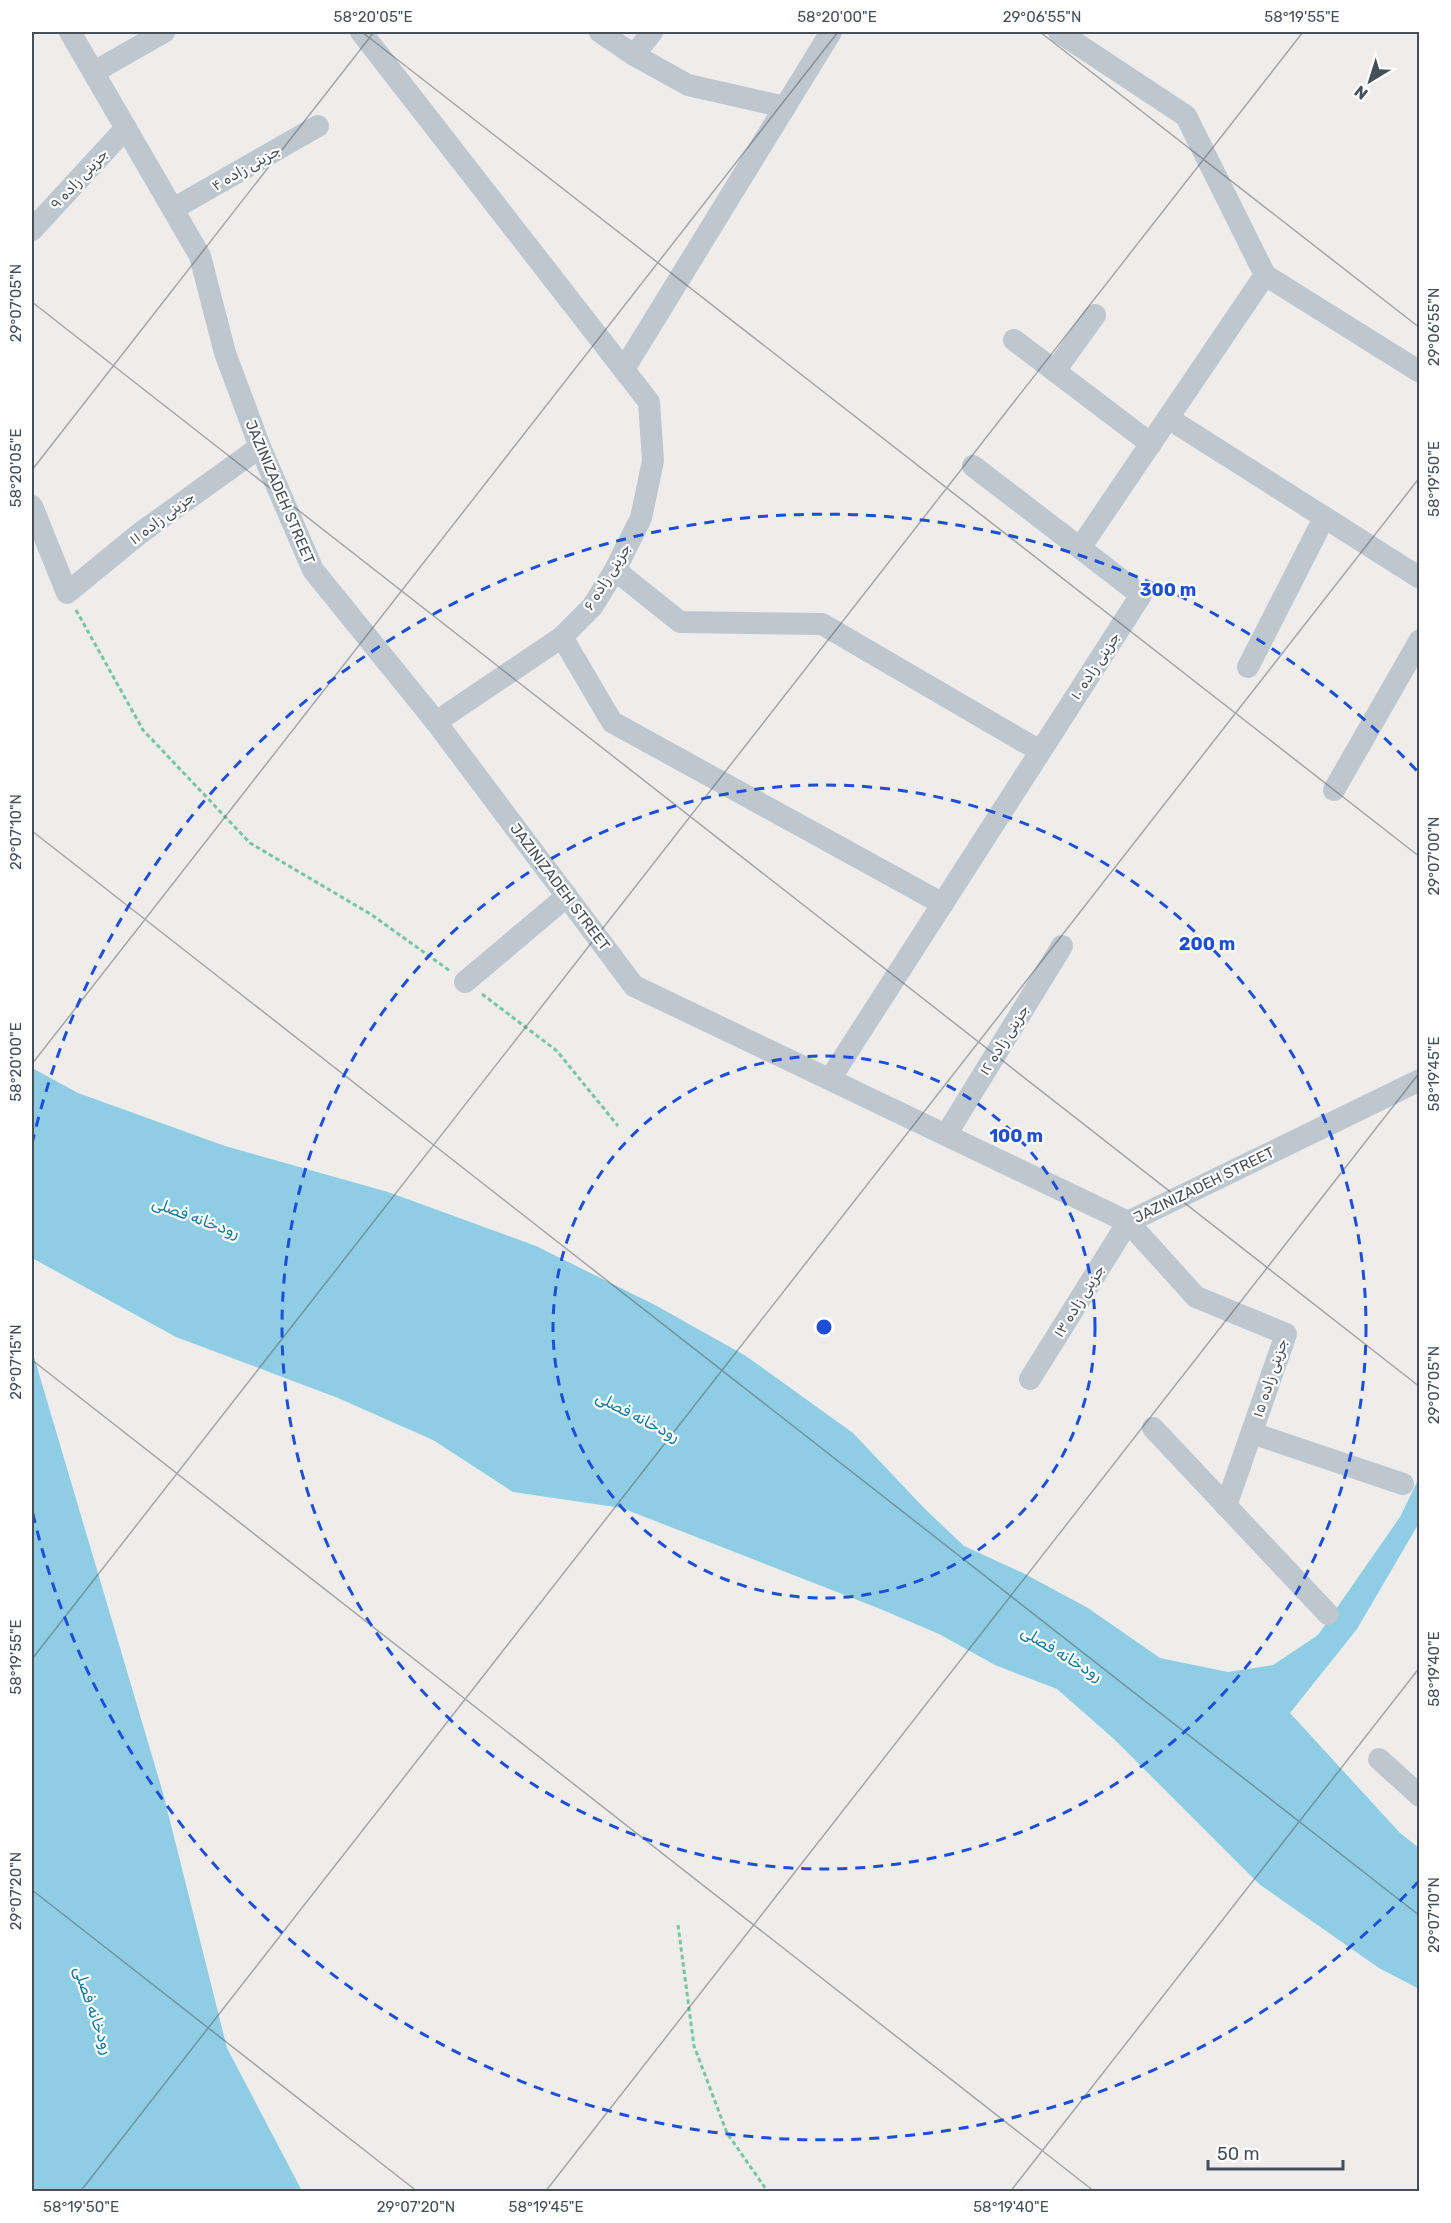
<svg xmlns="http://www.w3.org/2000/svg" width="1451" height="2223" font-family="Rubik,Vazirmatn,sans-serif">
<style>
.water{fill:#8ecde3}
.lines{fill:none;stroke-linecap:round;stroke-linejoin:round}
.path{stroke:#79c4a3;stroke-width:3;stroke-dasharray:4.5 3;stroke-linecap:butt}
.minor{stroke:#bec6ce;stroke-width:22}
.ticks{fill:none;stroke:#464f58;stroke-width:1.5;stroke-opacity:0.45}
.ring{fill:none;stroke:#1d4ed8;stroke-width:3;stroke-dasharray:10 8}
.labels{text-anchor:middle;stroke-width:4.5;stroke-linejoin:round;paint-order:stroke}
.street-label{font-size:15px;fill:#464f58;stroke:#fff}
.water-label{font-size:16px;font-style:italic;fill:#197799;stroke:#fff}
.centre{fill:#1d4ed8;stroke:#fff;stroke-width:3}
.ring-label{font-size:18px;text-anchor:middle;font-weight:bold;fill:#1d4ed8;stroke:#fff;stroke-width:4.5;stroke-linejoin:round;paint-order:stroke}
.neatline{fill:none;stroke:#464f58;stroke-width:2}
.ticks-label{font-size:15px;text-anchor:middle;fill:#464f58}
</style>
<rect width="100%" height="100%" fill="#efedec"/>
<g class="water">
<path d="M32,1068L78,1093L225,1146L388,1192L536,1246L655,1305L746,1356L853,1433L925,1509L964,1546L1025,1574L1088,1608L1160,1658L1228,1672L1273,1665L1318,1635L1400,1517L1419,1478V1523L1357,1629L1290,1713L1400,1833L1419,1848V1989L1379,1968L1259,1884L1114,1739L1057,1689L995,1665L939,1634L878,1608L622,1508L513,1492L433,1440L338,1398L176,1337L32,1258Z"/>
<path d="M32,1350L163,1793L227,2048L302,2191H32Z"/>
</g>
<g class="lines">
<g class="path">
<path d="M76,610L143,730L250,843L372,915L450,971"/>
<path d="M482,994L557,1051L618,1126"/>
<path d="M678,1925L694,2046L727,2133L768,2192"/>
</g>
<g class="minor">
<path d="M70,32L200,256L225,353L260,447L313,570L436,722L634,986L1128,1222L1420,1080"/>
<path d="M361,32L649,402L653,461L641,518L615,570L592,607L562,637L436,722"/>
<path d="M600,32L634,55L688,85L785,107"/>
<path d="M1059,32L1186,116L1265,275L1420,372"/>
<path d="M634,55L652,32"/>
<path d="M94,72L164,32"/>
<path d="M173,209L318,126"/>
<path d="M32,230L126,128"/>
<path d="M1014,340L1151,444"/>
<path d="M624,369L831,32"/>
<path d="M1055,371L1095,315"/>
<path d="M1168,418L1420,578"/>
<path d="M973,466L1080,548"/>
<path d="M32,506L67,593L139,534L260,447"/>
<path d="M615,570L680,622L822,624L1040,751"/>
<path d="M562,637L612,722L943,904"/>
<path d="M1248,667L1324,518"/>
<path d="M1334,790L1420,640"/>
<path d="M465,982L567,896"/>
<path d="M830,1079L1141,595L1080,548L1265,275"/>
<path d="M946,1135L1062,946"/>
<path d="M1030,1379L1128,1222L1196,1297L1286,1334L1226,1506"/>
<path d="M1153,1428L1328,1614"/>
<path d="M1252,1433L1403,1484"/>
<path d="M1379,1759L1420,1796"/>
</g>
</g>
<path class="ticks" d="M362,32L1420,857M1040,32L1420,328M32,302L1420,1387M32,470L374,32M32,831L1420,1916M32,1064L838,32M32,1360L1095,2192M32,1659L1303,32M32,1890L418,2192M80,2192L1420,477M545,2192L1420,1072M1010,2192L1420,1667"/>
<g class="ring">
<circle cx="824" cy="1327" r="271"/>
<circle cx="824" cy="1327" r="542"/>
<path d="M1419 1881A813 813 0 0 1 32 1510M32 1144A813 813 0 0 1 1419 773"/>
</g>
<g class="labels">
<g class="street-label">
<text transform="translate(246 168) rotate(-30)" y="5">جزینی زاده ۴</text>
<text transform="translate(79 179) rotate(-47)" y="5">جزینی زاده ۹</text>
<text transform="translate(280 492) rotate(67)" y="5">JAZINIZADEH STREET</text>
<text transform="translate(162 518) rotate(-37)" y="5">جزینی زاده ۱۱</text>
<text transform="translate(607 577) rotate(-58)" y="5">جزینی زاده ۶</text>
<text transform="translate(1095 666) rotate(-57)" y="5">جزینی زاده ۱۰</text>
<text transform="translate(560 887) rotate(53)" y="5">JAZINIZADEH STREET</text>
<text transform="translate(1004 1040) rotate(-58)" y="5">جزینی زاده ۱۲</text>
<text transform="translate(1204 1185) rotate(-26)" y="5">JAZINIZADEH STREET</text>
<text transform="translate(1079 1301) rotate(-58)" y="5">جزینی زاده ۱۳</text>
<text transform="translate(1270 1378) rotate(-72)" y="5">جزینی زاده ۱۵</text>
</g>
<g class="water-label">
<text transform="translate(196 1217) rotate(20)" y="6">رودخانه فصلی</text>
<text transform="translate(638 1416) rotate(27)" y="6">رودخانه فصلی</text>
<text transform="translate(1062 1653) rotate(31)" y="6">رودخانه فصلی</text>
<text transform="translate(94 2010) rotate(71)" y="6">رودخانه فصلی</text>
</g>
</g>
<circle cx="824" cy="1327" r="9" class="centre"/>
<g class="ring-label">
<text x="1168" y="596">300 m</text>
<text x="1207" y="950">200 m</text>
<text x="1016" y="1142">100 m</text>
</g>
<rect width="1451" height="2223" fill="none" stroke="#ffffff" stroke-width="66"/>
<g transform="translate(1370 81) rotate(218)" stroke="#ffffff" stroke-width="4.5" paint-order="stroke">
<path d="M0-4.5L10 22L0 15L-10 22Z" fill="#464f58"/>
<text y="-9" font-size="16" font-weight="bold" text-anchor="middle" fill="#464f58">N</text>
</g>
<path d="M1208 2160v9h135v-9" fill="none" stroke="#464f58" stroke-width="3"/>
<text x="1217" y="2160" font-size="18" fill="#464f58" stroke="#ffffff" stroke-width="4.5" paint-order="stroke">50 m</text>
<rect x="33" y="33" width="1385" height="2157" class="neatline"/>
<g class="ticks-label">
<text x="373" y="22">58°20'05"E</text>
<text x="837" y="22">58°20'00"E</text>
<text x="1042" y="22">29°06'55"N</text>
<text x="1302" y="22">58°19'55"E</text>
<text transform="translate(16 303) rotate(-90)" y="5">29°07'05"N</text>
<text transform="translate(1434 327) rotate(-90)" y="5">29°06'55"N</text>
<text transform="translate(16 468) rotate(-90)" y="5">58°20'05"E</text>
<text transform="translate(1434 479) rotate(-90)" y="5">58°19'50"E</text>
<text transform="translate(16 832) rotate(-90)" y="5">29°07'10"N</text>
<text transform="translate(1434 856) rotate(-90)" y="5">29°07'00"N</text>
<text transform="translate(16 1062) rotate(-90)" y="5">58°20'00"E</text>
<text transform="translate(1434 1074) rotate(-90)" y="5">58°19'45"E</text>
<text transform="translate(16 1362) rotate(-90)" y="5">29°07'15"N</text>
<text transform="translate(1434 1385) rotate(-90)" y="5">29°07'05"N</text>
<text transform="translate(16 1657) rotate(-90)" y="5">58°19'55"E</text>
<text transform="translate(1434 1669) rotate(-90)" y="5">58°19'40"E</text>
<text transform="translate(16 1891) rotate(-90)" y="5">29°07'20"N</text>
<text transform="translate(1434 1915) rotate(-90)" y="5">29°07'10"N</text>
<text x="81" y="2212">58°19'50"E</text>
<text x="416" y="2212">29°07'20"N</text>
<text x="546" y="2212">58°19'45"E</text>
<text x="1011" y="2212">58°19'40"E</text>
</g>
</svg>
